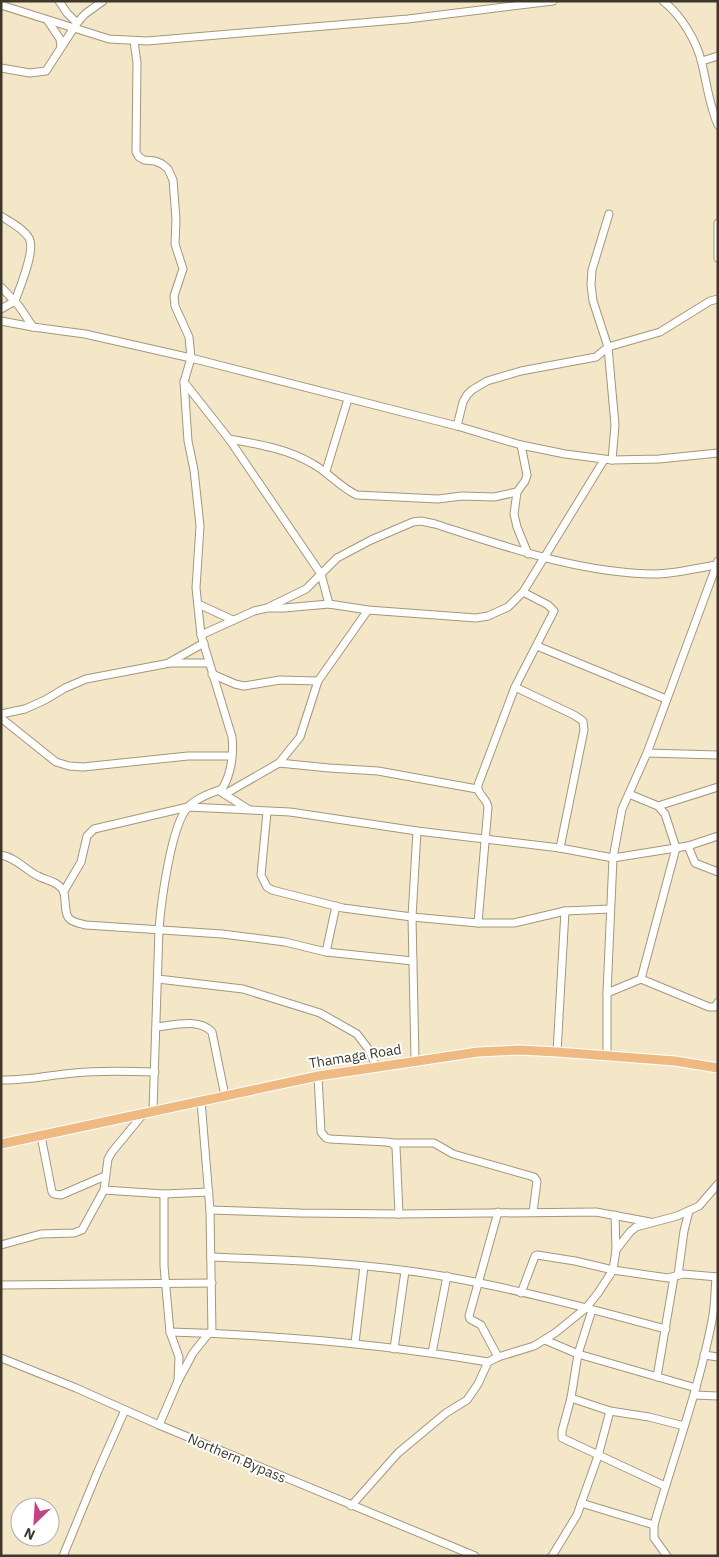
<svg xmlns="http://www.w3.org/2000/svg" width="719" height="1557" font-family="'IBM Plex Sans',sans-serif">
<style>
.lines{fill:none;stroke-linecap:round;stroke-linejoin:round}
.minor-casing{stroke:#a4977a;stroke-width:9}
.major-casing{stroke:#fff;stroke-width:11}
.minor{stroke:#fff;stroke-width:7}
.major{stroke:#eeba82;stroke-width:9}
.labels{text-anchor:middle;stroke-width:4;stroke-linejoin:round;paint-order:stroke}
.street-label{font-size:14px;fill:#3d382b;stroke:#fff}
</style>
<rect width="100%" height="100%" fill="#f4e7c7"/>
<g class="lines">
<defs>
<g id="minor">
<path d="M663,1C681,15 697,41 702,64C707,84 709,105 718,125"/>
<path d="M1,5L109,39L147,41L408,19L553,1"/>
<path d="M48,21L60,39L61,47"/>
<path d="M77,23L85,14L103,1"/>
<path d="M134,41L137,63L136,152L139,157L144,160L155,161L162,164L168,169L173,180L176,219L175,244L183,269L174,296L175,306L189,337L191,358L184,382L188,441L194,470L200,526L196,588L201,635L232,737C234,754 231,775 222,789C211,793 196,798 188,807C171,825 161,903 159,929L153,1111"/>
<path d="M702,61L718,56"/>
<path d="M1,68L30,73L46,71L77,23L67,13L59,1"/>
<path d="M609,214L592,270L591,285L593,301L608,347L615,425L612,460"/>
<path d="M1,216C10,222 23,228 29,238C36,250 20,287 15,301L1,309"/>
<path d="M718,223V258"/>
<path d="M1,287L19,306L33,327"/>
<path d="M1,321L33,327L85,334L191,358L457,426L521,445L565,454L612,460L659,459L718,453"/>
<path d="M184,382L229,439L321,574L329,604"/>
<path d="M457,426L463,402L467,395L472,390L487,381L521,371L596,357L608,347L660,332L710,301L718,299"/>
<path d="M229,439C258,444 288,449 313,464C328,472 342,489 357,495L438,499L462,496L494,497L517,492"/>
<path d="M521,445L527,475L525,481L517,492L514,514L517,527L528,554"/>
<path d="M326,471L348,399"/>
<path d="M198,604L233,620"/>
<path d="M269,607L306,589L337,558L371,540L413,522L421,521L435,524C507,547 579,573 655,574C675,574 697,568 716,565"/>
<path d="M201,635L254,611L267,608H284L329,604L368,610L476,618L488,616L508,607L523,592L604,460"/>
<path d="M537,646L666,699"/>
<path d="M170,662L204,643"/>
<path d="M212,674L235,684L244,686L280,680L318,681"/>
<path d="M515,687L574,715L583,721L584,730L560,848"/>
<path d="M1,714L25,709L45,700L65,688L86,679L170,663H208"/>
<path d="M1,718L56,762L69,766L83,767L188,756H231"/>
<path d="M647,753L718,755"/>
<path d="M279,763L329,768L378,771L477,789"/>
<path d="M221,792L248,809"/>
<path d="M225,794L279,763L300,737L318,681L368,610"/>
<path d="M658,806L718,787"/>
<path d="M267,812L261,875L267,887L272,890L343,908L412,917L478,923H514L565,911L610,909"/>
<path d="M688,846L695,863L718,872"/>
<path d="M1,855C17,858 25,870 38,876C45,880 57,881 62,889C65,892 64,895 65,900C66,919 67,921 86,925L222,934L285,942L326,952L413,961"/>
<path d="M64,891L81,862L87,836L94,829L188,807L290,812L417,831L560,848L613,858L688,846L718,836"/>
<path d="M478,923L488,807C487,798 476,794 478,785L515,687L554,611L548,605L523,592"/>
<path d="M326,952L336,906"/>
<path d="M158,979L243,989L320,1013L357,1034L369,1050L376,1066"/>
<path d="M641,979L709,1007H715L718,1002"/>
<path d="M607,993L641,979L676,848L665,814L658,806L629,794"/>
<path d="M157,1027C174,1025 199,1018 212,1032L225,1096"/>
<path d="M557,1052L565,911"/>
<path d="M607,1056V993L613,858L622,809L647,753L718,561"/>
<path d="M415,1060L412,917L417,831"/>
<path d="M318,1076L321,1132L326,1138L330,1139L386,1142L392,1143L396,1147L399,1214L596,1212L650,1222"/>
<path d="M1,1080C26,1081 49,1075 74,1073C101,1070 128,1071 155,1072"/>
<path d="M201,1101L210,1210L212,1333"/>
<path d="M41,1136L52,1192L54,1194L61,1195L105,1176"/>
<path d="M392,1143H434L453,1154L534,1177L537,1181L533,1212"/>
<path d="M104,1190L164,1194L209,1192"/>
<path d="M164,1194V1266L170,1332L179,1357L178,1381"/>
<path d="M210,1210L300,1213L399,1214"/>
<path d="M498,1212L469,1316L470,1319L481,1325L498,1357"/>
<path d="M615,1215L616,1250"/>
<path d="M1,1245L41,1234L74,1233L82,1230L104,1190L108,1159L112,1152L144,1113"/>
<path d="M211,1257C290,1260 370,1263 448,1277C522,1290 594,1310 666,1329"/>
<path d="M678,1275L684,1231L689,1211"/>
<path d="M1,1285L212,1283"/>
<path d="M521,1293L535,1256L537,1255L575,1261L613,1270L668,1278L683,1274L718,1277"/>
<path d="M592,1310L578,1354L571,1398L562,1431V1438L665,1486"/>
<path d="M170,1332C277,1335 383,1344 488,1362"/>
<path d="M545,1340L578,1354L696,1388"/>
<path d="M355,1343L364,1266"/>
<path d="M394,1349L405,1271"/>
<path d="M432,1353L447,1276"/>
<path d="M704,1355L718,1357"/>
<path d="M1,1358L76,1388L159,1425L475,1556"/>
<path d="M657,1377L674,1277"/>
<path d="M694,1395L718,1396"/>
<path d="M571,1398L610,1411L649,1417L684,1426"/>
<path d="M159,1425L178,1381L193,1353L209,1333"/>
<path d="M581,1503L654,1525"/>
<path d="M351,1506L398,1453L446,1413L467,1400L478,1384L488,1362L498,1357L534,1346L555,1333L586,1308L598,1293L613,1270L616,1250L630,1232L636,1227L677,1216L699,1206L718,1184"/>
<path d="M63,1556L98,1471L125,1410"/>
<path d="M552,1556L577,1515L598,1456L610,1411"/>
<path d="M667,1556L654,1538V1525C674,1455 700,1387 713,1315C715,1302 715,1289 716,1277"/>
</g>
<path id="major" d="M1,1144L318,1076L478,1052L519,1050L557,1052L675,1061L718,1068"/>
</defs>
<use href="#minor" class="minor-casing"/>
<use href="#major" class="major-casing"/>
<use href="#minor" class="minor"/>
<use href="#major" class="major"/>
</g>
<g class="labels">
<g class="street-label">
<text transform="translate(355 1056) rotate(-9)" y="5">Thamaga Road</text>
<text transform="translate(237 1458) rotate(23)" y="5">Northern Bypass</text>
</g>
</g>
<rect width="719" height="1557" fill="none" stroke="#3d382b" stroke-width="5"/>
<g transform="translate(35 1522) rotate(205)"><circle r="24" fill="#ffffff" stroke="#b1afaa"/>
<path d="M0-4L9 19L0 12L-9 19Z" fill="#c74285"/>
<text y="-8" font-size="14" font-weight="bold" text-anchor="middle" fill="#3d382b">N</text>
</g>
</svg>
